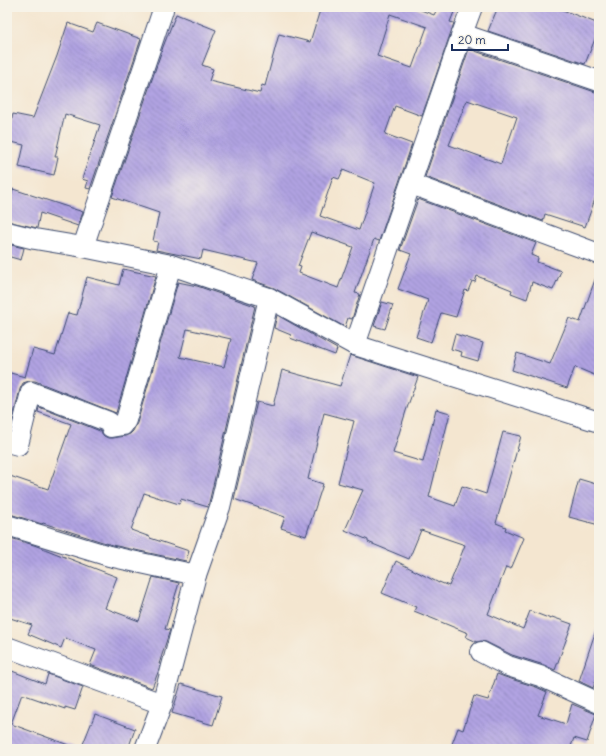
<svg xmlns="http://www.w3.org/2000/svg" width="606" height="756" font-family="Delius,sans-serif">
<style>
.building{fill:url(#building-back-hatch);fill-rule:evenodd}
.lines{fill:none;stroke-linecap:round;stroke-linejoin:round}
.street-casing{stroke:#3c4a6f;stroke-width:22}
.street{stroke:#fff;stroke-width:20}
</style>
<defs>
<pattern id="building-back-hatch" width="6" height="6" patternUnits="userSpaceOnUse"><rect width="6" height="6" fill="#b1a3e2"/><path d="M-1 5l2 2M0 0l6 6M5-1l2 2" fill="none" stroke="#8f85ba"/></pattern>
</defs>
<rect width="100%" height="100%" fill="#f7f3e8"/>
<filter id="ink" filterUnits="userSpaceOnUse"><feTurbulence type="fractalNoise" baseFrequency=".025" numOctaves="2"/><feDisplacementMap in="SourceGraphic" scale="8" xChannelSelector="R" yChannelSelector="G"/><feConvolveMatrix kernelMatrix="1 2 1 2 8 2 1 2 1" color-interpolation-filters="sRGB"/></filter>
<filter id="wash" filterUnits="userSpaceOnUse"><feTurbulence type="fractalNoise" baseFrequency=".012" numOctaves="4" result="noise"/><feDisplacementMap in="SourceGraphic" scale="16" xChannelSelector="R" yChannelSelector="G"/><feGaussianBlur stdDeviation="0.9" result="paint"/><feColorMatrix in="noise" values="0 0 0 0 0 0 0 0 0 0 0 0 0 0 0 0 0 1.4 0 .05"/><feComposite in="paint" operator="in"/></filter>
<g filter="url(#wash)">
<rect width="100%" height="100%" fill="#f4e6d0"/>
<g id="blocks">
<g class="building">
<path d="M321,7H413L434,15L438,7H456L450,22L454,23L422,116L395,106L385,134L412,144L379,241L374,239L355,293L360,294L352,319L348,318L345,327L274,288L252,280L258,263L203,250L201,259L156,250L158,242L153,241L159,213L112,197L163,47L176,14L216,30L202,65L213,69L209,81L260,93L262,85L265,86L279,34L310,42ZM390,14L427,27L412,68L377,56ZM343,170L375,183L359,230L320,216L333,177L339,179ZM311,232L353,247L338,288L299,273L301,267L298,266Z"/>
<path d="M498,7H555L599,24V29L585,64L488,31Z"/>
<path d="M68,23L93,32L97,23L141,39L90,189L86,188L88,181L82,179L100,125L65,114L55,157H58L54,175L19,167L24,145L7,141L13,114L33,118L57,56Z"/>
<path d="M469,49L595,92H599V188L585,227L545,214L543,221L425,177ZM467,100L517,117L501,164L449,145Z"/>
<path d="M13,189L83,212L78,226L40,213L37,228L7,221V215Z"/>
<path d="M418,199L536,243L531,255L538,258L537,262L561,271L553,290L532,282L527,299L511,293L512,290L477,276L475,282L472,281L468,291L465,290L456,317L441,313L431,342L416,337L428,300L398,289L411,254L400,250Z"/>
<path d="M7,244L24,248L21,260L7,256Z"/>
<path d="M123,269L156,276L116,413L35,381H29L23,383L20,389L10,431H7V372L25,377L33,349L55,355L68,313L77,315L87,277L119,285Z"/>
<path d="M597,274H599V377L575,367L567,388L512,370L517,353L550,364L569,318L580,322Z"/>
<path d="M178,282L197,286L255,306L208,507L181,499L179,504L144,493L131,530L150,537V538L189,551L186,561L112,545L43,523L42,524L10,514H7V475L48,489L71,424L38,412L39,407L100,431L104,436L108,438H113L125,436L130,434L133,431L137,423ZM187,329L231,339L224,367L180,357Z"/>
<path d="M382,302L393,305L385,329L374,326Z"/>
<path d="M277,315L337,349L335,355L290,338L291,335L274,328Z"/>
<path d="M455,334L483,343L478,361L461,356L462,352L451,349Z"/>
<path d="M350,355L418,377L406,411L393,453L423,462L436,409L450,413L429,497L455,506L462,486L486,494L503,432L521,436L496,523L506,527L505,530L524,538L511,569L506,567L488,614L523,629L530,611L551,619L552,617L572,624L555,670L544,665L512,655L486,642L481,641L477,642L466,637L468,633L414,611L416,607L382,593L396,561L439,583V582L449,586L465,545L421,530L409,559L368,542V540L345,530L363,490L338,483L354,421L324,413L308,479L323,484L306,536L281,528L285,517L234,499L257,402L273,406L282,370L340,386Z"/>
<path d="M579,479L599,485V525L569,517Z"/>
<path d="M7,537L34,545L117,577L105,608L139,621L153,577L179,583L165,629L170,630L159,664H161L160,667L152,688L90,665L96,650L65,638L61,648L28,634L32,625L7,617Z"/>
<path d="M596,630H599V672L593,688L579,681Z"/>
<path d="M7,669L45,684L48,674L83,687L75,710L65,707V709L22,694L11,724L74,747V749H7Z"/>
<path d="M497,674L505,677L536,687L547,692L538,715L566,724L572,704L596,714L587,742L574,738L570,749H450L458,728L463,730L474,696L488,700Z"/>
<path d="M181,684L222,696L213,725L172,713Z"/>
<path d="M95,714L135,729L128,749H81Z"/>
</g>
</g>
</g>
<g filter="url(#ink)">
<use href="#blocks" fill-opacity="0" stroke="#3c4a6f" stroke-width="1"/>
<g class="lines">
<defs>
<g id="street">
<path d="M462,34L599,81"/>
<path d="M411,184L599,254"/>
<path d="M7,232L35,239L83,247L171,265L269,298L355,345L599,422"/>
<path d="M83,247L163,10V7"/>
<path d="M355,345L462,34L472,7"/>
<path d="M7,442L18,445L31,392L109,422L111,427L123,425L126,420L171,265"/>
<path d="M7,525L109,556L196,575"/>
<path d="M7,647L162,704"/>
<path d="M481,652L508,666L540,676L599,703"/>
<path d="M145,749L162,704L196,575L220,507L269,298"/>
</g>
</defs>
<use href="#street" class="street-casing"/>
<use href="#street" class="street"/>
</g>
</g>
<rect width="606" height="756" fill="none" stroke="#f7f3e8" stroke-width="24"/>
<path d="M452 44v6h56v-6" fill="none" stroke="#1b2f5e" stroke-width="2"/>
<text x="458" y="44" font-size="12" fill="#1b2f5e" stroke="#f7f3e8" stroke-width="3" paint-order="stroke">20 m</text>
</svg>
